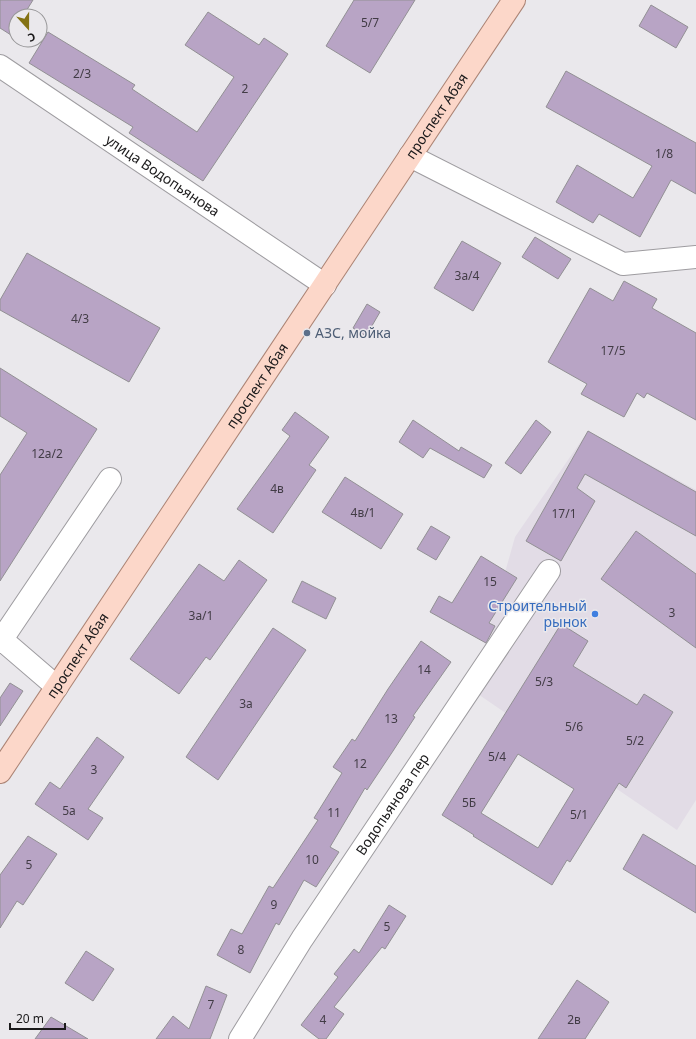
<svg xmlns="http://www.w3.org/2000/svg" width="696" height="1039" font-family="'Noto Sans',sans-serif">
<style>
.built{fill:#e2dce6}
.building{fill:#b8a4c5;stroke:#929094;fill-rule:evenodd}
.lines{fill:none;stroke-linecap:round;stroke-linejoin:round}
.minor-casing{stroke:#9e9ca0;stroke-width:24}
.major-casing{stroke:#ac8475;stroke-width:24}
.minor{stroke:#fff;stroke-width:22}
.major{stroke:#fcd7c9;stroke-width:22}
.service-dot{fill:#5c6f8a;stroke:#eae8ec;stroke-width:1.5}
.shop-dot{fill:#3f7fe0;stroke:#eae8ec;stroke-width:1.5}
.labels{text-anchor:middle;stroke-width:3;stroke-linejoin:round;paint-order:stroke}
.number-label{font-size:12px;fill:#423c46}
.street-label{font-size:14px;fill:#1b1a1b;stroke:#eae8ec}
.service-label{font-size:14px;fill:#4e5e75;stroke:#eae8ec;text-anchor:start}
.shop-label{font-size:14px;fill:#366cbe;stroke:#eae8ec;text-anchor:end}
</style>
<rect width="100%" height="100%" fill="#eae8ec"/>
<path class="built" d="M588,431L696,490V800L677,830L472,690L515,537Z"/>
<g class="building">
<path d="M0,0H33L23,16H16V27L11,35L0,28Z"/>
<path d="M354,0H415L370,73L326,46Z"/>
<path d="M651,5L688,27L676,48L639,26Z"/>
<path d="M208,12L259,45L264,38L288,54L203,181L129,133L133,127L29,63L48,32L135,85L132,89L197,132L234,77L185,45Z"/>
<path d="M566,71L696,143V194L671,180L640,237L599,214L593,223L556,202L577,165L633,198L652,166L546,107Z"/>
<path d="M535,237L571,259L558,279L522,257Z"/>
<path d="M462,241L501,263L473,311L434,288Z"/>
<path d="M27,253L160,328L129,382L0,310V300Z"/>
<path d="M624,281L657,299L652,308L696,333V420L647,393L644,398L637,393L624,417L581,394L587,384L548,362L590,288L613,301Z"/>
<path d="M367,304L380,312L366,336L353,328Z"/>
<path d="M0,368L97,429L0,581V475L27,433L0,416Z"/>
<path d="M295,412L329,437L309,465L316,470L273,533L237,509L290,436L282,430Z"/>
<path d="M413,420L459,451L461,447L492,465L484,478L430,448L423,458L399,442Z"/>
<path d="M536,420L551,432L521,474L505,463Z"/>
<path d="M588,431L696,492V536L585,474L577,488L595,501L561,561L526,541Z"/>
<path d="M345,477L403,514L381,549L322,512Z"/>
<path d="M431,526L450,537L436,560L417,549Z"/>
<path d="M636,531L696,574V648L601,579Z"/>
<path d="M481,556L517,578L489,623L495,626L486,643L430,612L439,596L452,603Z"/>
<path d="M239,560L267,580L210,660L206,657L179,694L130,659L199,564L224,581Z"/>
<path d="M302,581L336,598L326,619L292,602Z"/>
<path d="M561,624L588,641L573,666L637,705L644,694L673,712L626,788L619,783L570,862L567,860L552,885L473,836L474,835L442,815ZM518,754L574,789L538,848L481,813Z"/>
<path d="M273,628L306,650L218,780L186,757Z"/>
<path d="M421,641L451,662L413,716L415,717L393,751L367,790L365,788L330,847L339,852L316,887L304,880L279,925L276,923L250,973L217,955L231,929L242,934L269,886L273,888L318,820L314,818L342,773L333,767L352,739L355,741L388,689Z"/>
<path d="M10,683L23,691L0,726V698Z"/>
<path d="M97,737L124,757L88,809L103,818L88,840L35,804L50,782L60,789Z"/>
<path d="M643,834L696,866V913L623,869Z"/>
<path d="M28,836L57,854L23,905L17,901L0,928V875Z"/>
<path d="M389,905L406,916L385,949L382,947L334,1007L344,1014L326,1039H319L301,1025L338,977L334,974L354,949L359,953Z"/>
<path d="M86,951L114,969L93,1001L65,983Z"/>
<path d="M577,980L609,1002L585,1039H538Z"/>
<path d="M206,986L227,995L210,1039H156L173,1016L189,1029Z"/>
<path d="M51,1017L88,1039H35Z"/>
</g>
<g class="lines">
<defs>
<g id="minor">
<path id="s1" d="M0,66L325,285"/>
<path d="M410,156L623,264L696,257"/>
<path d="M0,638L57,687"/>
<path d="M0,642L110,479"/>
<path id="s2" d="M240,1039L302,939L549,571"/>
</g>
<g id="major">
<path id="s3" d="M0,772L514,0"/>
</g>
</defs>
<use href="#minor" class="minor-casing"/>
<use href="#major" class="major-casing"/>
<use href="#minor" class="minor"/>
<use href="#major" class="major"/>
</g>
<circle class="service-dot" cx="307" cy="333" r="4"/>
<circle class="shop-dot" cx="595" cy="614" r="4"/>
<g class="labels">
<g class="number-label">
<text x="370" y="27">5/7</text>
<text x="82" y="78">2/3</text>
<text x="245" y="93">2</text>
<text x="664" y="158">1/8</text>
<text x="467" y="280">3а/4</text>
<text x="80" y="323">4/3</text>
<text x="613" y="355">17/5</text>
<text x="47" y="458">12а/2</text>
<text x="277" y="493">4в</text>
<text x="363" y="517">4в/1</text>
<text x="564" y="518">17/1</text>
<text x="490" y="586">15</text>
<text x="672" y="617">3</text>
<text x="201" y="620">3а/1</text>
<text x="424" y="674">14</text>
<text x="544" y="686">5/3</text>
<text x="246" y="708">3а</text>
<text x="391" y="723">13</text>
<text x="574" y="731">5/6</text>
<text x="635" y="745">5/2</text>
<text x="497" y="761">5/4</text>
<text x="360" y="768">12</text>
<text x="94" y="774">3</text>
<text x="469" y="807">5Б</text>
<text x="69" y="815">5а</text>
<text x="334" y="817">11</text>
<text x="579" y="819">5/1</text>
<text x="312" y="864">10</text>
<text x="29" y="869">5</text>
<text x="274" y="909">9</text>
<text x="387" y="931">5</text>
<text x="241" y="954">8</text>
<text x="211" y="1009">7</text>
<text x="323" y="1024">4</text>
<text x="574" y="1024">2в</text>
</g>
<g class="street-label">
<text dy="5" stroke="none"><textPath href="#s3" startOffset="788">проспект Абая</textPath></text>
<text dy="5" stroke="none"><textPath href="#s1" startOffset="196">улица Водопьянова</textPath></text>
<text dy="5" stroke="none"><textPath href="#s3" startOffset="464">проспект Абая</textPath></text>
<text dy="5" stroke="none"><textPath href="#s3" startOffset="140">проспект Абая</textPath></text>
<text dy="5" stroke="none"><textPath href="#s2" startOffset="280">Водопьянова пер</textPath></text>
</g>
<g class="service-label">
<text x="315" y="338">АЗС, мойка</text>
</g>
<g class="shop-label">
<text x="587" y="611">Строительный<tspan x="587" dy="16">рынок</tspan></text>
</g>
</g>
<g transform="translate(28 28) rotate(159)"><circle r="19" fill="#eae8ec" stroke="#979698"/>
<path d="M0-3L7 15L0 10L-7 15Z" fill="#847213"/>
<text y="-6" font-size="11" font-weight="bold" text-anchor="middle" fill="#1b1a1b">С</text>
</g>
<path d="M10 1023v6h55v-6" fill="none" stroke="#1b1a1b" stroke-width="2"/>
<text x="16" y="1023" font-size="12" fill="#1b1a1b" stroke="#eae8ec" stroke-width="3" paint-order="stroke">20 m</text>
</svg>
